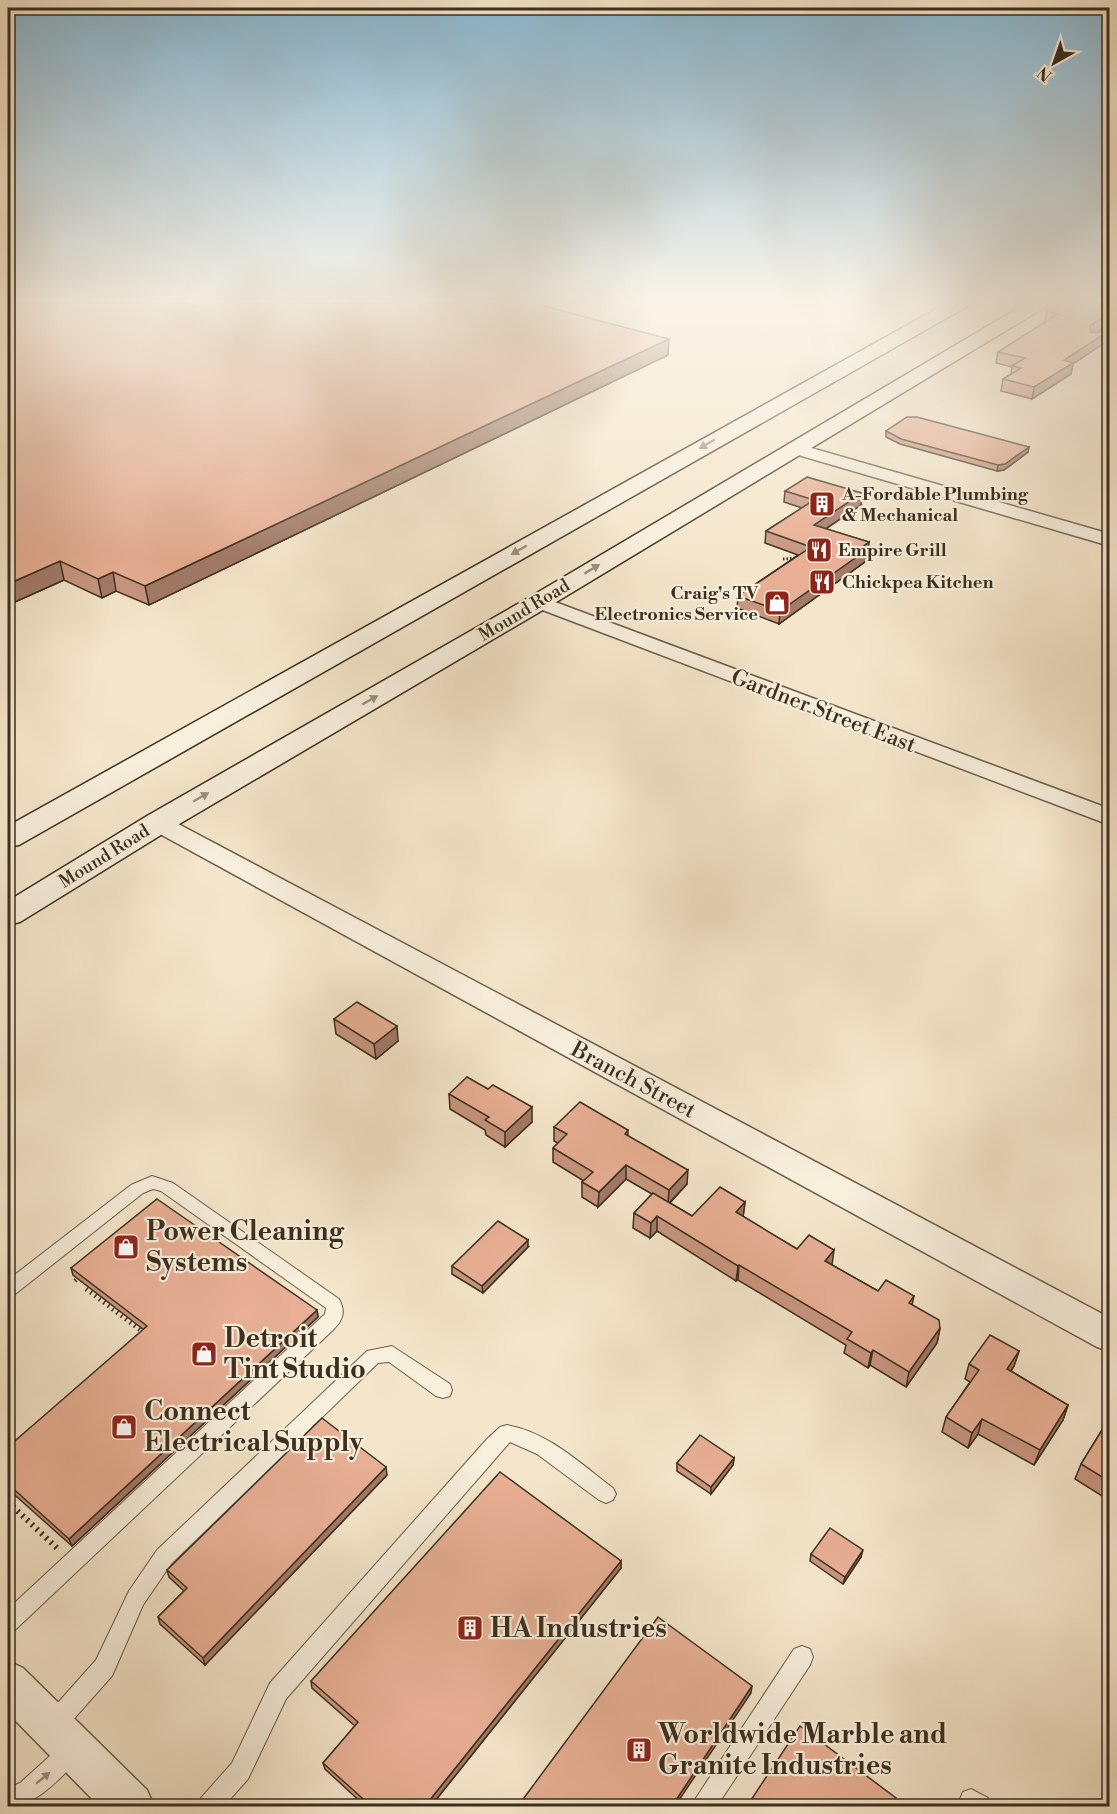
<svg xmlns="http://www.w3.org/2000/svg" width="1117" height="1814" font-family="'Libre Bodoni',serif">
<style>
.lines{fill:none;stroke-linecap:round;stroke-linejoin:round}
.service-casing{stroke:#6a5d49;stroke-width:2}
.minor-casing{stroke:#6a5d49;stroke-width:3}
.secondary-casing{stroke:#3b2f1e;stroke-width:3}
.path-far2{stroke:#3b2f1e;stroke-width:3;stroke-dasharray:1.5 2;stroke-linecap:butt}
.path-far1{stroke:#3b2f1e;stroke-width:4.5;stroke-dasharray:1.5 4;stroke-linecap:butt}
.path{stroke:#3b2f1e;stroke-width:6;stroke-dasharray:2 4.5;stroke-linecap:butt}
.service{fill:#f8efdd;fill-rule:evenodd}
.minor{fill:#f8efdd;fill-rule:evenodd}
.secondary{fill:#f8efdd;fill-rule:evenodd}
.wall{fill:#c8967f;stroke:#3b2f1e;stroke-width:1.5;fill-rule:evenodd}
.shaded-wall{fill:#a27a68;stroke:#3b2f1e;stroke-width:1.5}
.building{fill:#e8af94;stroke:#3b2f1e;stroke-width:1.5}
.oneway{fill:#9a8f7e}
.labels{text-anchor:middle;stroke-width:4.5;stroke-linejoin:round;paint-order:stroke}
.far-poi-label{font-size:18px;font-weight:bold;fill:#3b2f1e;stroke:#f8efdd;text-anchor:start}
.far-street-label{font-size:18px;fill:#3b2f1e;stroke:#f8efdd}
.street-label{font-size:22px;fill:#3b2f1e;stroke:#f8efdd}
.near-poi-label{font-size:27px;font-weight:bold;fill:#3b2f1e;stroke:#f8efdd;text-anchor:start}
</style>
<rect width="100%" height="100%" fill="#f5e6cb"/>
<filter id="stains"><feTurbulence type="fractalNoise" baseFrequency=".00333" numOctaves="4"/><feColorMatrix values="0 0 0 0 .2 0 0 0 0 .09 0 0 0 0 .02 0 0 0 .5 -.17"/></filter>
<radialGradient id="worn" r=".72"><stop offset=".6" stop-color="#630" stop-opacity="0"/><stop offset="1" stop-color="#630" stop-opacity=".3"/></radialGradient>
<g class="lines">
<defs>
<g id="service">
<path d="M152,1176L173,1183L339,1299C346,1312 343,1320 333,1330L15,1630L8,1633V1609L325,1314L326,1308L161,1191L153,1189L143,1193L14,1295L8,1297V1280L131,1185Z"/>
<path d="M392,1346L450,1384L452,1390L450,1396L443,1398L436,1396L389,1362L378,1363L171,1564L143,1605L112,1676L63,1731L55,1734L47,1731L44,1723L47,1715L96,1660L129,1591L157,1550L367,1351Z"/>
<path d="M507,1425C548,1432 581,1464 613,1488L616,1494L613,1500L606,1503L599,1500L537,1454L510,1442L286,1699L248,1779L224,1806H198L201,1798L232,1763L270,1683L487,1439L500,1427Z"/>
<path d="M802,1646L810,1649L813,1657L810,1665L717,1806H693L696,1798L794,1649Z"/>
<path d="M70,1742L78,1745L81,1753L78,1761C57,1780 37,1806 8,1806V1788L20,1783L62,1745Z"/>
<path d="M971,1789L988,1798L991,1806H957L963,1792Z"/>
</g>
<g id="minor">
<path d="M794,443L1110,534V546L788,452L785,448L788,444Z"/>
<path d="M539,596L1110,809V825L532,606L529,602L532,598Z"/>
<path d="M158,815L167,818L1110,1318V1351L1097,1347L149,828L145,823L149,818Z"/>
<path d="M8,1661L23,1668L147,1790L154,1806H99L8,1713Z"/>
</g>
<g id="secondary">
<path d="M947,303H969L966,307L19,845L8,847V826Z"/>
<path d="M1027,303H1048L1045,307L548,607L169,830L20,922L8,925V901L147,816L530,597Z"/>
</g>
</defs>
<use href="#service" class="service-casing"/>
<use href="#minor" class="minor-casing"/>
<use href="#secondary" class="secondary-casing"/>
<path class="path-far2" d="M783,559L797,558"/>
<g class="path-far1">
<path d="M75,1281L77,1279"/>
<path d="M86,1289L144,1333L142,1334"/>
</g>
<path class="path" d="M8,1502L58,1549"/>
<use href="#service" class="service"/>
<use href="#minor" class="minor"/>
<use href="#secondary" class="secondary"/>
</g>
<g class="wall">
<path d="M8,303H535H534L668,355L149,605L116,591L102,598L64,580L8,605Z"/>
<path d="M1110,305V339L1073,364L1071,374L1032,399L1001,391L1003,379L1011,374L1012,367L996,363L998,352L1045,322L1047,311ZM1104,328H1105L1099,333H1095Z"/>
<path d="M886,431L1029,447L1028,452L1004,470L997,471L900,444L886,437Z"/>
<path d="M785,491L861,505L826,529L869,542L866,561L779,624L737,608L738,596L798,555L765,543L766,531L802,508L784,502Z"/>
<path d="M334,1019L398,1041L376,1059L336,1034Z"/>
<path d="M449,1094L532,1122L505,1147L486,1135L485,1130L450,1109Z"/>
<path d="M554,1127L628,1130V1136L687,1184L670,1203L692,1216L745,1202L743,1217L797,1249L832,1265L878,1291L914,1296L912,1305L940,1328L937,1343L906,1387L870,1365L868,1368L844,1353L846,1345L738,1280L736,1281L657,1231L650,1238L633,1228L634,1213L652,1194L626,1179L598,1207L582,1197V1182L584,1181L553,1162V1148L558,1143L554,1141Z"/>
<path d="M528,1247L483,1293L452,1274V1266Z"/>
<path d="M71,1268L317,1310L318,1317L72,1546L8,1489V1447L144,1330L73,1275Z"/>
<path d="M1019,1351L1014,1366L1011,1371L1068,1405L1063,1420L1034,1465L978,1434L968,1448L942,1432L946,1417L970,1382L965,1379L969,1364Z"/>
<path d="M1110,1417V1501L1075,1479L1081,1464Z"/>
<path d="M734,1458L733,1465L711,1494L677,1471V1463Z"/>
<path d="M387,1475L205,1665L160,1624L158,1617L184,1591L169,1577L167,1570Z"/>
<path d="M811,1554L861,1557L843,1584L810,1561Z"/>
<path d="M621,1561V1568L431,1806H365L325,1769L323,1763L355,1726L312,1688L311,1681Z"/>
</g>
<g class="shaded-wall">
<path d="M1106,317L1104,328L1088,336L1090,325Z"/>
<path d="M1110,330V339L1073,364L1071,374L1032,399L1034,387L1064,360Z"/>
<path d="M669,339L668,355L149,605L145,586Z"/>
<path d="M1029,447L1028,452L1004,470L997,471L998,465Z"/>
<path d="M862,493L861,505L813,537L814,525Z"/>
<path d="M869,542L866,561L779,624L780,611Z"/>
<path d="M60,561L64,580L8,605V584Z"/>
<path d="M113,572L116,591L102,598L98,579Z"/>
<path d="M397,1026L398,1041L376,1059L374,1044Z"/>
<path d="M532,1107V1122L505,1147V1132Z"/>
<path d="M626,1165V1179L598,1207L599,1192Z"/>
<path d="M688,1170L687,1184L668,1204L669,1190Z"/>
<path d="M745,1202L743,1217L736,1212Z"/>
<path d="M657,1216V1231L650,1238L651,1223Z"/>
<path d="M528,1240V1247L483,1293L482,1286Z"/>
<path d="M834,1250L832,1265L825,1261Z"/>
<path d="M739,1265L738,1280L736,1281L738,1266Z"/>
<path d="M317,1310L318,1317L72,1546L69,1539Z"/>
<path d="M940,1328L937,1343L906,1387L909,1372Z"/>
<path d="M873,1350L870,1365L868,1368L871,1353Z"/>
<path d="M1019,1351L1014,1366L1002,1384L1007,1369Z"/>
<path d="M1068,1405L1063,1420L1034,1465L1040,1450Z"/>
<path d="M982,1419L978,1434L968,1448L972,1433Z"/>
<path d="M734,1458L733,1465L711,1494V1487Z"/>
<path d="M386,1467L387,1475L205,1665L203,1658Z"/>
<path d="M863,1550L861,1557L843,1584L845,1577Z"/>
<path d="M621,1561V1568L431,1806H425Z"/>
<path d="M752,1686L751,1693L675,1806H672Z"/>
</g>
<g class="building">
<path d="M8,303H532L669,339L145,586L113,572L98,579L60,561L8,584Z"/>
<path d="M1061,303H1100L1110,305V319L1106,317L1090,325V332L1099,333L1110,325V330L1064,360L1073,363L1034,387L1003,379L1021,368L1012,366L1025,358L998,352L1058,314L1047,311Z"/>
<path d="M907,417H917L1029,447L1005,464L998,465L901,439L886,431Z"/>
<path d="M807,477L862,493L814,525L869,542L862,547L868,549L780,611L738,596L811,547L766,531L814,500L785,491Z"/>
<path d="M357,1002L397,1026L374,1044L334,1019Z"/>
<path d="M467,1077L488,1089L493,1085L532,1107L505,1132L485,1120L489,1117L449,1094Z"/>
<path d="M580,1102L628,1130L625,1134L688,1170L669,1190L626,1165L599,1192L582,1182L593,1172L553,1148L567,1134L554,1127Z"/>
<path d="M720,1187L745,1202L736,1212L797,1249L809,1235L834,1250L825,1261L878,1291L886,1280L914,1296L909,1303L939,1320L940,1328L909,1372L873,1350L871,1353L847,1339L852,1332L739,1265L738,1266L657,1216L651,1223L634,1213L653,1193L692,1216Z"/>
<path d="M157,1199L317,1310L69,1539L8,1484V1447L147,1326L71,1268Z"/>
<path d="M498,1221L528,1240L482,1286L452,1266Z"/>
<path d="M990,1335L1019,1351L1007,1369L1068,1405L1040,1450L982,1419L972,1433L946,1417L979,1370L969,1364Z"/>
<path d="M1110,1417V1482L1081,1464Z"/>
<path d="M322,1418L386,1467L203,1658L158,1617L187,1588L167,1570Z"/>
<path d="M700,1435L734,1458L711,1487L677,1463Z"/>
<path d="M500,1472L621,1561L425,1806H371L323,1763L358,1722L311,1681Z"/>
<path d="M830,1528L863,1550L845,1577L811,1554Z"/>
<path d="M658,1617L752,1686L672,1806H518Z"/>
<path d="M800,1726L896,1798L891,1806H747Z"/>
</g>
<defs><path id="oneway-solid" d="M-6-.8H1V-3.2L6.5 0L1 3.2V.8H-6Z" transform="scale(1.5)"/></defs>
<g class="oneway">
<use href="#oneway-solid" transform="translate(707 444) rotate(150)"/>
<use href="#oneway-solid" transform="translate(519 550) rotate(150)"/>
<use href="#oneway-solid" transform="translate(592 569) rotate(-31)"/>
<use href="#oneway-solid" transform="translate(370 700) rotate(-30)"/>
<use href="#oneway-solid" transform="translate(201 797) rotate(-30)"/>
<use href="#oneway-solid" transform="translate(43 1778) rotate(-39)"/>
</g>
<linearGradient id="sky" x2="0" y2="1"><stop stop-color="#89b9d4"/><stop offset="0.54" stop-color="#faf4e8"/><stop offset="1" stop-color="#faf4e8" stop-opacity="0"/></linearGradient>
<rect width="1117" height="557" fill="url(#sky)"/>
<defs>
<symbol id="building-square" viewBox="-11 -11 22 22"><rect x="-9" y="-9" width="18" height="18" rx="4" fill="#8f2418" stroke="#f8efdd"/><path d="M-4-6H4V6H1V3H-1V6H-4ZM-2.5-4.3h1.7v1.8h-1.7ZM.8-4.3h1.7v1.8H.8ZM-2.5-1h1.7V.8h-1.7ZM.8-1h1.7V.8H.8Z" fill="#fff"/></symbol>
<symbol id="restaurant-square" viewBox="-11 -11 22 22"><rect x="-9" y="-9" width="18" height="18" rx="4" fill="#8f2418" stroke="#f8efdd"/><path d="M-5-6h1v4h1v-4h1v4h1v-4h1v5L-1.5 .5V6h-2V.5L-5-1ZM5-6V6H3V1.5H1.5Q1.5-4 5-6Z" fill="#fff"/></symbol>
<symbol id="shop-square" viewBox="-11 -11 22 22"><rect x="-9" y="-9" width="18" height="18" rx="4" fill="#8f2418" stroke="#f8efdd"/><path d="M-5-2.5h2.3a2.7 3.5 0 0 1 5.4 0H5L5.5 6h-11ZM-1.5-2.5h3a1.5 2.3 0 0 0-3 0Z" fill="#fff"/></symbol>
</defs>
<g fill-rule="evenodd">
<use href="#building-square" x="807" y="489" width="30" height="30"/>
<use href="#restaurant-square" x="804" y="535" width="30" height="30"/>
<use href="#restaurant-square" x="807" y="567" width="30" height="30"/>
<use href="#shop-square" x="762" y="588" width="30" height="30"/>
<use href="#shop-square" x="111" y="1232" width="30" height="30"/>
<use href="#shop-square" x="189" y="1339" width="30" height="30"/>
<use href="#shop-square" x="109" y="1412" width="30" height="30"/>
<use href="#building-square" x="455" y="1613" width="30" height="30"/>
<use href="#building-square" x="624" y="1735" width="30" height="30"/>
</g>
<g class="labels">
<g class="far-poi-label">
<text x="842" y="500">A-Fordable Plumbing<tspan x="842" dy="21">&amp; Mechanical</tspan></text>
<text x="838" y="556">Empire Grill</text>
<text x="842" y="588">Chickpea Kitchen</text>
<text x="758" y="599" text-anchor="end">Craig's TV<tspan x="758" dy="21">Electronics Service</tspan></text>
</g>
<g class="far-street-label">
<text transform="translate(524 610) rotate(-31)" y="6">Mound Road</text>
<text transform="translate(104 856) rotate(-32)" y="6">Mound Road</text>
</g>
<g class="street-label">
<text transform="translate(824 710) rotate(21)" y="8">Gardner Street East</text>
<text transform="translate(634 1079) rotate(28)" y="8">Branch Street</text>
</g>
<g class="near-poi-label">
<text x="146" y="1240">Power Cleaning<tspan x="146" dy="31">Systems</tspan></text>
<text x="224" y="1347">Detroit<tspan x="224" dy="31">Tint Studio</tspan></text>
<text x="144" y="1420">Connect<tspan x="144" dy="31">Electrical Supply</tspan></text>
<text x="490" y="1637">HA Industries</text>
<text x="658" y="1743">Worldwide Marble and<tspan x="658" dy="31">Granite Industries</tspan></text>
</g>
</g>
<rect width="1117" height="1814" fill="none" stroke="#f5e6cb" stroke-width="30"/>
<rect x="9" y="9" width="1099" height="1796" fill="none" stroke="#3b2f1e" stroke-width="3"/>
<rect x="15" y="15" width="1087" height="1784" fill="none" stroke="#3b2f1e" stroke-width="1.5"/>
<g transform="translate(1054 63) rotate(220)" stroke="#f8efdd" stroke-width="4.5" paint-order="stroke">
<path d="M0-4.5L10 22L0 15L-10 22Z" fill="#3b2f1e"/>
<text y="-9" font-size="16" font-weight="bold" text-anchor="middle" fill="#3b2f1e">N</text>
</g>
<rect width="100%" height="100%" filter="url(#stains)"/>
<rect width="100%" height="100%" fill="url(#worn)"/>
</svg>
